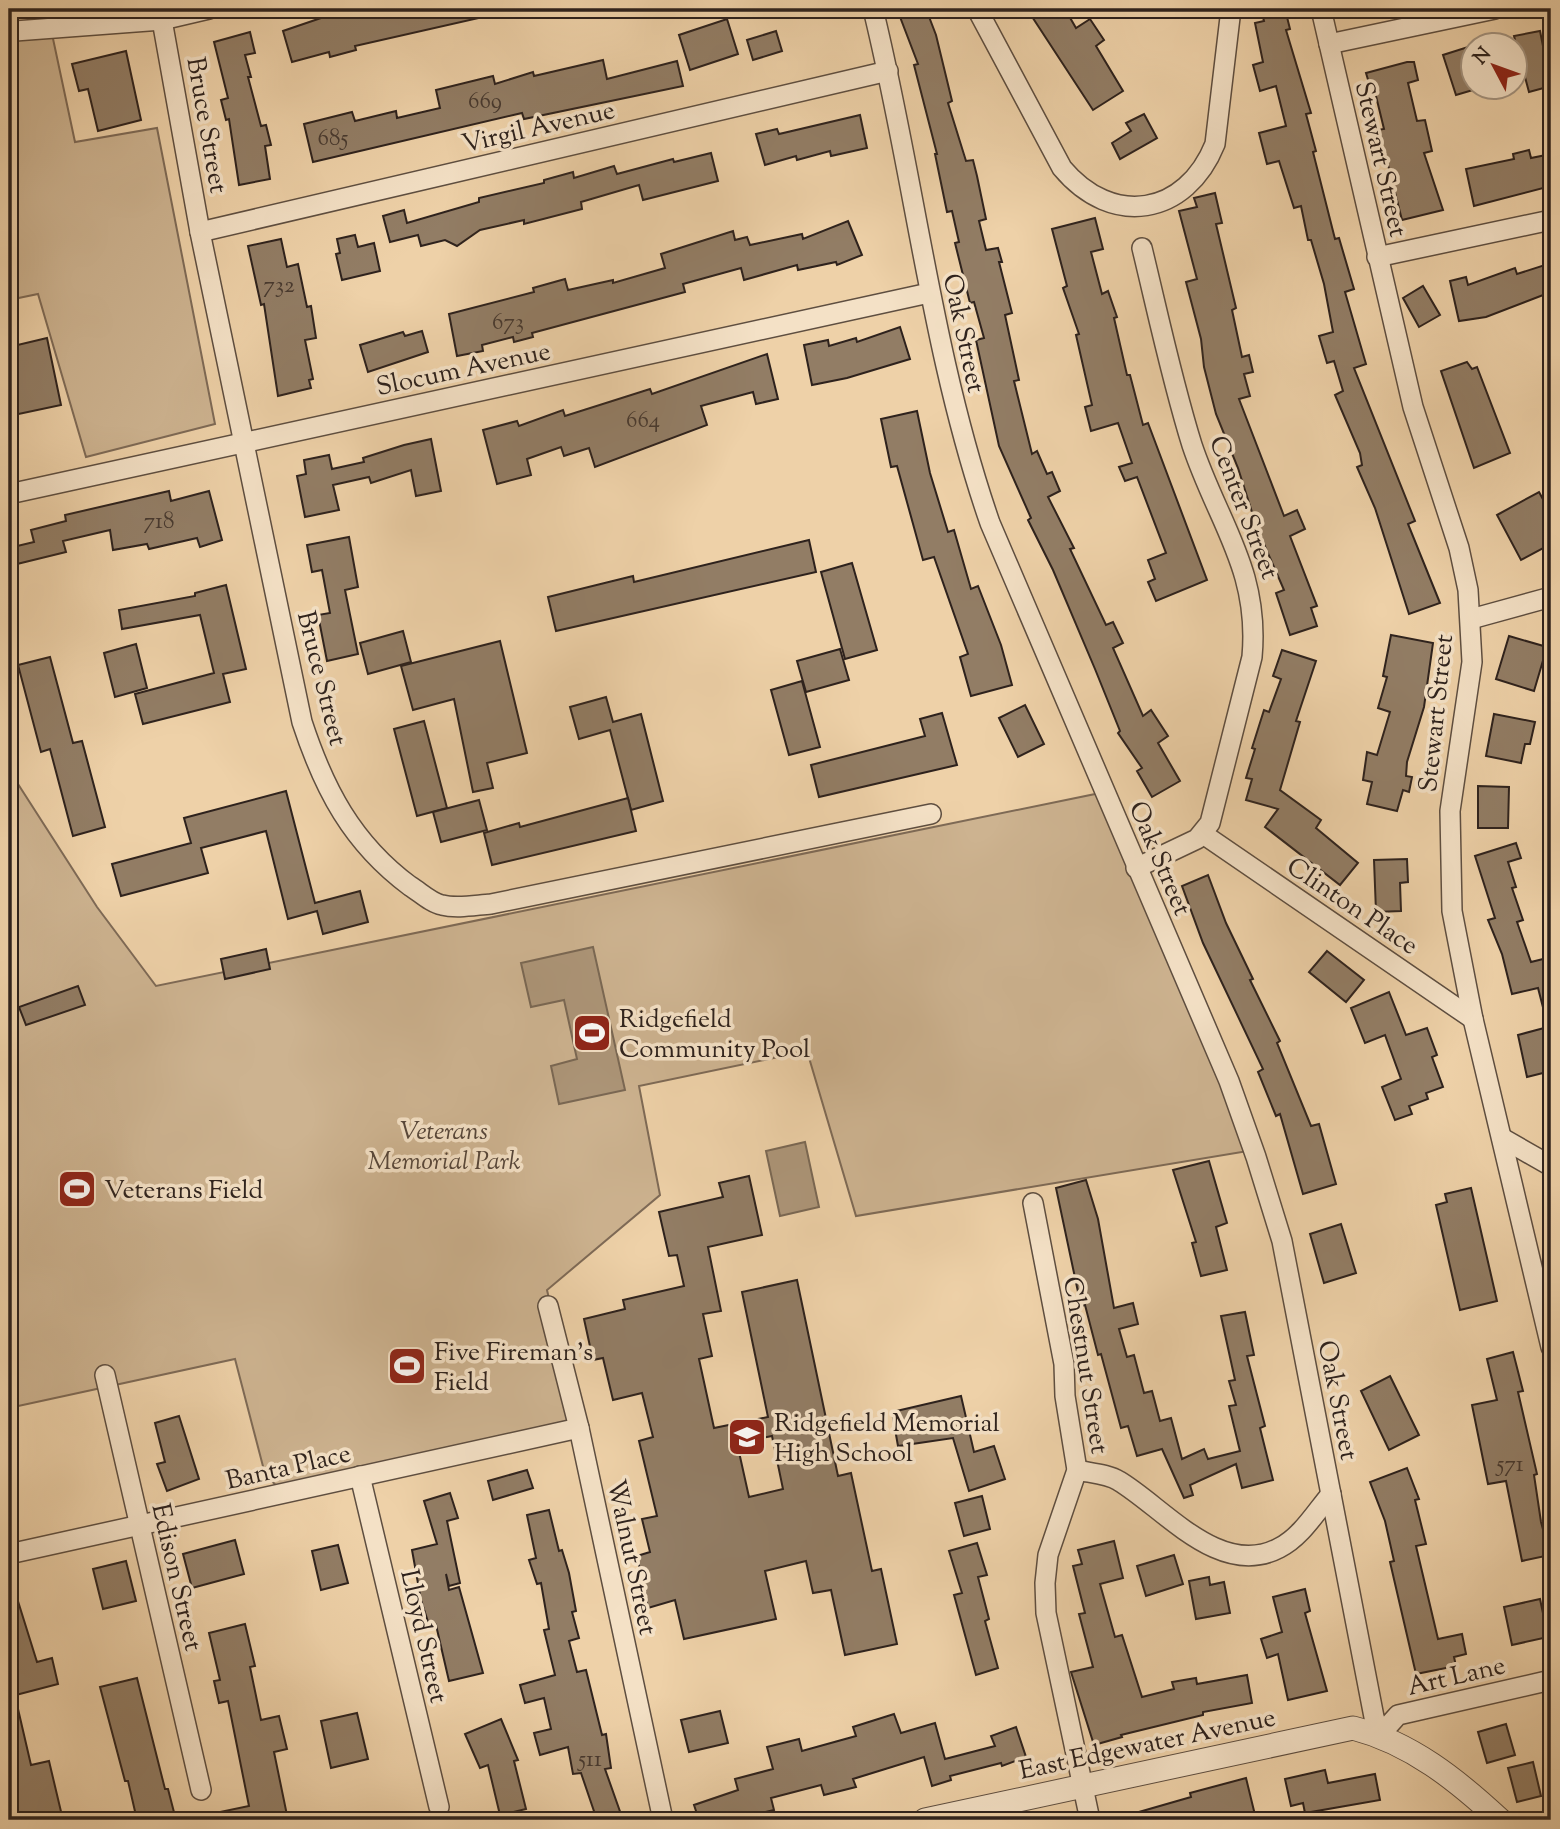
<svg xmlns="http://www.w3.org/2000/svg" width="1560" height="1829" font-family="'Sorts Mill Goudy',serif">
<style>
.green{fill:#cdb390;stroke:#7e6a56;stroke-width:2}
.water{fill:#ad9679;stroke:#7a6854;stroke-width:2}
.building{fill:#927d65;stroke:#2e221d;stroke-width:2;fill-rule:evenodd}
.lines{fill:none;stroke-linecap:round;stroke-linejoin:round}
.minor-casing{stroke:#5e4e40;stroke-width:22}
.tertiary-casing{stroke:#5e4e40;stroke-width:25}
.minor{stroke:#f4e1c6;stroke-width:19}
.tertiary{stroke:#f4e1c6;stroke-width:23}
.labels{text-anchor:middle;stroke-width:7;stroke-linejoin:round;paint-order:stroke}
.number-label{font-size:23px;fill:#47392f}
.street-label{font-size:26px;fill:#2e221d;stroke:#f4e1c6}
.poi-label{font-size:26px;fill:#2e221d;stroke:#f4e1c6;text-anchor:start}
.park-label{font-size:26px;font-style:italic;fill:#56463a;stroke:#f4e1c6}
</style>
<rect width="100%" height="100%" fill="#eed1a8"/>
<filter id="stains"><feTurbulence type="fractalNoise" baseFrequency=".00286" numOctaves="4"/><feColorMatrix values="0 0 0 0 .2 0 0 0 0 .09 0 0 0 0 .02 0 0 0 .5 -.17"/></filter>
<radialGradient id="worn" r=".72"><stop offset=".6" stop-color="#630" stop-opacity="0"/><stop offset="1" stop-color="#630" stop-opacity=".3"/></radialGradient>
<g class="green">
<path d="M52,34L75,142L157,128L215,424L86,457L38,294L9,300V40Z"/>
<path d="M9,770L97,907L156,986L1110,791L1254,1150L856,1216L807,1051L639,1086L660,1195L547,1290L579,1428L287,1497L265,1474L235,1359L9,1408Z"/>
</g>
<g class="water">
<path d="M593,947L625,1090L559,1104L551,1066L577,1059L564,1000L531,1007L521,963Z"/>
<path d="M805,1142L819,1207L780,1216L766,1151Z"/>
</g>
<g class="building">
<path d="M366,9H492V15L355,46L356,50L330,57L329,52L292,62L283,31L321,18Z"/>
<path d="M897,9H926L936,35L952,101L948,103L966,161L973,160L977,176L986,219L979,221L986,250L998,248L1002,262H999L1012,313L1005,315L1019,380L1014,381L1032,454L1037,451L1047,474L1052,472L1060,491L1048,497L1074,548L1070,549L1106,625L1113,622L1123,643L1113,648L1143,716L1151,710L1168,736L1158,743L1180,781L1152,797L1137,771L1142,768L1118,733L1120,731L1095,669L1053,570L1028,520L1031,518L999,446L976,340L984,338L974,302L970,303L955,243L959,242L952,211L947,212L935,154H937L914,65L918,64Z"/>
<path d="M1027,9H1065L1076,28L1090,19L1104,40L1096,46L1123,91L1093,110Z"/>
<path d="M1261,9H1285L1290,29L1286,30L1311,113L1306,114L1316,151L1313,152L1335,239L1339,238L1354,289L1345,292L1366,364L1354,368L1415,521L1408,524L1440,603L1409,614L1375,508L1357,467L1362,465L1360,453L1335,395L1343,391L1334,361L1327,363L1319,336L1333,332L1324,284L1311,240H1308L1301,206L1294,208L1279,161L1267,164L1259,133L1286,126L1276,86L1260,91L1253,65L1263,62L1255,23L1264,21Z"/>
<path d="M727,19L738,54L690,70L679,35Z"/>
<path d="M776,31L782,51L753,60L747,40Z"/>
<path d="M1540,31L1551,86L1529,92L1514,36Z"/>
<path d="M250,32L255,53L245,55L251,77H248L261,126L266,125L271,145L265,146L270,179L239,185L229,119L226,120L221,100L228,98L214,42Z"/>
<path d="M1468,47L1469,51H1473V90L1456,95L1443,55Z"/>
<path d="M126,51L141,120L98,131L88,89L79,91L72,64Z"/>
<path d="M603,60L607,79L677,61L683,86L524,119L522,113L313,162L304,124L352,112L355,121L396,111L397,118L440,108L436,90L493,76L495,84L533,72L534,76Z"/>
<path d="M1407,62H1414L1418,80L1408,83L1417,121L1425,120L1432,151L1424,153L1443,210L1402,220L1387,161L1384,162L1377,130L1384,129L1375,92L1372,93L1366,73Z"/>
<path d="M1144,114L1157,138L1120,159L1112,143L1131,131L1126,123Z"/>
<path d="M860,115L867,148L831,156L830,151L797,160L796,156L765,165L756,134L777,129L779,134Z"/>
<path d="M1529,150L1531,158L1551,154V186L1474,206L1466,169L1514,159L1513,154Z"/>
<path d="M711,153L718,181L643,200L639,185L581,202L582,209L524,224V220L480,230L457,246L445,240L421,246L418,235L390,242L383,216L404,210L407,223L479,202V198L544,183V180L573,172L574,178L614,166L617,174L673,159L674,162Z"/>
<path d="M1215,193L1222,223L1216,224L1236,308L1232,310L1242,357L1249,355L1253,372L1244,374L1250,396L1239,399L1284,516L1297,510L1305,529L1290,536L1317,606L1311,608L1317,626L1290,635L1276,593L1284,590L1257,528L1238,468L1216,414L1204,367L1201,339L1186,282L1197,279L1179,211L1197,207L1194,198Z"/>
<path d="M1095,218L1103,249L1091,252L1102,294L1108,291L1117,317L1114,318L1127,375H1130L1143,425L1148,423L1207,580L1156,601L1148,582L1155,579L1148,560L1166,553L1137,477L1125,481L1119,467L1132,463L1118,423L1091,431L1085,407L1092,405L1076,335L1079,334L1063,288L1067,286L1052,229Z"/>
<path d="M848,221L862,255L837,265L836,262L798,270L797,265L744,280L741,268L683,284L685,292L532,333L533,337L514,342L513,337L482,345L483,351L457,356L449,314L534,292L533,288L565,279L568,290L613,280V283L665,268L661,254L733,231L735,240L747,237L750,245L802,234L803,239Z"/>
<path d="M355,235L358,247L374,243L380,271L342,280L336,254L340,253L337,239Z"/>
<path d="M281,239L287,267L298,264L307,307L311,306L316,338L305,340L313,379L309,380L311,388L278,396L264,304L261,305L248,246Z"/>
<path d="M1551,263V292L1486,317L1459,321L1450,281L1466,277L1468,285L1515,268L1517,274Z"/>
<path d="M1423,286L1440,315L1419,327L1403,298Z"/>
<path d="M900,327L910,359L847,378L812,385L804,345L828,340L829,346L856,338L857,342Z"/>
<path d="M422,331L428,352L368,372L360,345L403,332L405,336Z"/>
<path d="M47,338L61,405L9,416V347Z"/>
<path d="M767,354L778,399L756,404L753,392L701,406L707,425L595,467L589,448L564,456L561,447L527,459L531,475L497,484L483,430L517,421L519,426L563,410L565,416L650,389L652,394Z"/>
<path d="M1467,362L1472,369L1477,367L1510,453L1474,468L1441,371Z"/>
<path d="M917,411L930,473L948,532L954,530L971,589L978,586L1001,645L1012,685L971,696L960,657L968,654L934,557L923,560L897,466L891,467L881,419Z"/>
<path d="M431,439L441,491L416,496L411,470L371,483L369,477L333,485L339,510L305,517L297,476L306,474L304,460L329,455L332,469L364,462L363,458L404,445Z"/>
<path d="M169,491L171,501L209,491L222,540L200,547L197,538L149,549L147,544L113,550L110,530L63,541L66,552L17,564L13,547L34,542L31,530L66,521L65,515Z"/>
<path d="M1539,492L1551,514V544L1521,560L1497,515Z"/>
<path d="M349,537L358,587L345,590L358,654L327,661L318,615L330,613L322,570L312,572L307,545Z"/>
<path d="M809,540L816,572L556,631L548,597L633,576L634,582Z"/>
<path d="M852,563L877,650L845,659L821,572Z"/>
<path d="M226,585L246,669L223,674L230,702L143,724L135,694L214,673L200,615L122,629L119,610L195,596V593Z"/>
<path d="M403,631L411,662L368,674L360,643Z"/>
<path d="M1391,635L1433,643L1424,707L1407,762L1406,776L1412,777L1409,792L1403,790L1397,811L1367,804L1372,782L1363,780L1367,752L1377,755L1390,712L1378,708L1387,677L1383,676Z"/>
<path d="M1509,636L1547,647L1534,691L1496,679Z"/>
<path d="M500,641L527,753L487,763L493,788L473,792L454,699L413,710L401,666Z"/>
<path d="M136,644L147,688L115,697L104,653Z"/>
<path d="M840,649L849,680L806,692L797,661Z"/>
<path d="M1282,650L1316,661L1296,721L1300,722L1280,790L1321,820L1316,828L1358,863L1340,885L1265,827L1278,809L1246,800L1252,779L1246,778L1255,749L1252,748L1264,710L1269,712L1281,679L1273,676Z"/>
<path d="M50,657L73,743L82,741L105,827L73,836L50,749L41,752L18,665Z"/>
<path d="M802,681L820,747L789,755L771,690Z"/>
<path d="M606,697L613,722L641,714L663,801L631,810L610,730L579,739L570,707Z"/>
<path d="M1025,705L1044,744L1018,757L999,718Z"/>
<path d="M942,713L957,765L819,797L811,765L925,736L920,719Z"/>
<path d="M1494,714L1535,722L1530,744H1525L1521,763L1486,756Z"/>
<path d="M424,721L447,808L417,816L394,729Z"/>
<path d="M1478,786L1509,787L1508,828H1478Z"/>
<path d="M286,791L315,903L360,891L368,922L323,934L317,911L288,919L266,831L201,848L208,873L121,896L112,864L191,843L184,818Z"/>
<path d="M628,798L636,831L492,865L484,833L519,823L520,827Z"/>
<path d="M479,800L487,830L441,842L433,812Z"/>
<path d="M1516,843L1521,858L1508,862L1516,887L1512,888L1523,920L1517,922L1531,962L1551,957V1018L1546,1019L1538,988L1512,994L1502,954L1488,920L1495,918L1475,856Z"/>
<path d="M1407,859L1408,882L1400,883L1401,911L1376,912L1374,860Z"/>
<path d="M1208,875L1226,923L1253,979L1250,980L1280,1041L1277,1043L1311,1126L1319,1124L1336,1184L1303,1194L1280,1114L1276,1116L1258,1072L1263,1069L1203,943L1182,886Z"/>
<path d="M266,949L270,969L225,979L221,959Z"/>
<path d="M1327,951L1364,980L1346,1002L1309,972Z"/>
<path d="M78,986L85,1005L26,1025L19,1007Z"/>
<path d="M1389,992L1406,1035L1427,1028L1437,1055L1432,1057L1443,1087L1426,1093L1428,1099L1409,1106L1412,1114L1395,1120L1382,1087L1401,1079L1385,1035L1365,1043L1351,1008Z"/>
<path d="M1544,1028L1551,1071L1527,1077L1518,1035Z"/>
<path d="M1209,1161L1227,1223L1216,1227L1227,1270L1201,1276L1192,1243L1196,1242L1173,1170Z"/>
<path d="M749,1176L762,1235L708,1247L721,1311L703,1314L712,1356L699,1359L714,1428L768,1417L742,1292L797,1280L838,1476L851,1473L872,1571L881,1569L897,1644L845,1655L831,1590L813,1593L806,1561L765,1571L776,1619L684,1639L675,1600L648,1608L637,1556L650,1552L642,1519L657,1516L639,1441L653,1437L642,1393L613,1400L603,1358L593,1360L584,1319L625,1309L623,1300L684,1286L677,1255L669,1256L659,1212L723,1197L719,1183ZM772,1436L783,1489L749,1497L737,1443Z"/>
<path d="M1086,1180L1098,1219L1114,1308L1133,1303L1138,1324L1119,1329L1127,1357L1134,1355L1144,1393L1152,1391L1160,1421L1171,1418L1182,1459L1204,1449L1208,1459L1240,1451L1229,1406L1236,1405L1229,1381L1235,1380L1221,1316L1245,1312L1254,1355L1247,1356L1265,1426L1260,1428L1273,1480L1242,1488L1236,1464L1190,1485L1193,1495L1184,1498L1162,1449L1137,1456L1128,1426L1121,1428L1101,1354L1098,1355L1085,1305L1081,1306L1056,1188Z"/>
<path d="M1471,1188L1497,1301L1460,1310L1436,1205L1447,1202L1445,1194Z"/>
<path d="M1341,1224L1356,1273L1324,1283L1310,1234Z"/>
<path d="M1513,1352L1523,1391L1518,1392L1537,1474L1534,1475L1541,1522L1550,1555L1522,1561L1506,1481L1488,1484L1472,1405L1497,1400L1487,1359Z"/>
<path d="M1390,1376L1419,1435L1389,1450L1361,1391Z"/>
<path d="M961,1396L974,1452L994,1446L1005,1479L969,1491L953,1438L898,1446L892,1412Z"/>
<path d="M179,1416L199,1479L167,1491L157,1464L165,1462L155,1423Z"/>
<path d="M1407,1468L1419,1499L1415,1500L1426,1544L1416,1546L1438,1639L1462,1634L1466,1654L1454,1657L1456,1666L1416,1674L1390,1562L1394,1561L1385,1521L1370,1482Z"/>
<path d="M527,1470L533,1488L493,1500L488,1481Z"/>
<path d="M450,1493L458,1518L447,1521L460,1583L449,1586L446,1574L449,1590L459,1587L483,1673L449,1681L436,1625L430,1628L421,1600L412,1550L437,1544L424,1501Z"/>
<path d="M982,1496L990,1529L964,1536L955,1503Z"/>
<path d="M549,1510L559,1551L562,1550L569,1573L576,1611L572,1612L579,1638L569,1641L577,1672L586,1670L602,1735L606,1734L611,1768L605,1769L623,1820H597L581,1773L573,1774L568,1747L540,1755L534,1733L551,1729L544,1698L525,1703L520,1685L555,1675L544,1630L549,1629L541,1583L537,1584L529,1560L536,1558L527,1515Z"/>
<path d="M235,1540L244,1574L192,1588L183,1554Z"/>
<path d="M1114,1541L1123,1578L1100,1584L1115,1637L1122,1635L1142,1697L1174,1689L1172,1682L1196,1678L1197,1684L1247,1675L1252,1703L1203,1712V1715L1121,1735L1122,1737L1094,1745L1071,1672L1093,1667L1079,1614L1085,1613L1073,1566L1082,1564L1078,1550Z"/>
<path d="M977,1543L987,1575L978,1577L989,1619L985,1621L998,1668L976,1675L954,1595L962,1593L949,1551Z"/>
<path d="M338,1545L348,1583L321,1590L312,1551Z"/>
<path d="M1174,1555L1183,1584L1146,1596L1137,1566Z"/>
<path d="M126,1561L136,1601L103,1609L93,1569Z"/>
<path d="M1209,1577L1210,1585L1224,1582L1230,1613L1196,1619L1189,1581Z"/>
<path d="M12,1582L37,1662L52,1658L58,1684L12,1696H15L31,1765L49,1761L63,1820H29L28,1813L12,1816L9,1799V1583Z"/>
<path d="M1305,1589L1310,1611L1305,1613L1327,1691L1288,1700L1278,1654L1267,1658L1261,1639L1282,1632L1273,1597Z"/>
<path d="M1540,1599L1548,1637L1512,1645L1504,1607Z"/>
<path d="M245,1624L255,1666L250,1667L261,1720L279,1716L287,1749L274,1752L288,1820H215V1813L249,1806L228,1701L219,1703L214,1681L220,1680L209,1633Z"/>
<path d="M137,1678L165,1789H168L176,1820H137L128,1781H125L100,1687Z"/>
<path d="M720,1711L728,1743L689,1752L681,1720Z"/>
<path d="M357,1713L368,1759L331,1768L321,1721Z"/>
<path d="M894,1714L901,1733L935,1723L945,1759L995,1746L991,1736L1016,1727L1026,1757L1002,1766L1001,1763L950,1776L951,1780L932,1786L924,1757L853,1779L856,1787L824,1795L821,1785L771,1798L774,1810L745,1817L744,1814L725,1820H699L694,1805L738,1790L735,1779L773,1769L767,1747L799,1739L802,1751L856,1736L853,1727Z"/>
<path d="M501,1719L518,1760L514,1761L526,1809L500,1815L488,1765L480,1768L465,1734Z"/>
<path d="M1506,1724L1515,1755L1487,1763L1478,1732Z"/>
<path d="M1533,1762L1541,1796L1517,1802L1508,1768Z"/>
<path d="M1325,1770L1328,1783L1375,1774L1380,1800L1305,1813L1303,1803L1291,1806L1285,1779Z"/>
<path d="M1246,1778L1255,1815L1231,1820H1126L1125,1816L1191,1797L1190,1793Z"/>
</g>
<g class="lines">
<defs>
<g id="minor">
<path d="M160,9L200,232L302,722C324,789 352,843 410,886C420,892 431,903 442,905C457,909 476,905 491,904L931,814"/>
<path d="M873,9C915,180 932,356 990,523L1229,1081L1256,1157L1282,1241L1374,1717L1380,1735L1398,1715L1551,1680"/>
<path d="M977,9L1062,168C1112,228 1186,216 1215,144L1231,9"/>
<path d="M1321,9L1413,407L1459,548L1468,590L1472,662L1450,811L1452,911L1473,1019L1551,1347"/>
<path d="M15,31L162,20L209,9"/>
<path d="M1329,44L1495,9"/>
<path d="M200,232L888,71"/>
<path d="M1377,257L1551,220"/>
<path d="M9,494L929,293"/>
<path d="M1471,619L1551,597"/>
<path d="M1203,834L1473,1019"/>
<path d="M1136,868L1197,839L1210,823L1252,657C1260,570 1218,523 1192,445C1172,381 1158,314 1142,248"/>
<path d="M1502,1138L1551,1166"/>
<path d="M1033,1203L1064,1364L1065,1396L1077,1470L1048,1555L1045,1583L1046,1613L1090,1820"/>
<path d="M548,1306L579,1428L663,1820"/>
<path d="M105,1375L201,1790"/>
<path d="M1077,1470C1090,1473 1108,1474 1119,1481C1164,1508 1220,1579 1279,1548C1301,1537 1315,1513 1331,1494"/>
<path d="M360,1476L439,1807"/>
<path d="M9,1554L579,1428"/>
</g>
<path id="tertiary" d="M925,1820L1353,1728C1411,1743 1457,1780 1500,1820"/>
</defs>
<use href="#minor" class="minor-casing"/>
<use href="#tertiary" class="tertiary-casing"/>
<use href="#minor" class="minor"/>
<use href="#tertiary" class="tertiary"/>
</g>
<defs>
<symbol id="stadium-square" viewBox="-11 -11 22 22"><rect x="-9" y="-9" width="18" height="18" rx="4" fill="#8f2418" stroke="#f4e1c6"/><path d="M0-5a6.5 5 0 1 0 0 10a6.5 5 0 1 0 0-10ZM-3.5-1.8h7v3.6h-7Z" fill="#fff"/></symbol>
<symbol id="school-square" viewBox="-11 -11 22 22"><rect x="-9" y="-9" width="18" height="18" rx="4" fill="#8f2418" stroke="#f4e1c6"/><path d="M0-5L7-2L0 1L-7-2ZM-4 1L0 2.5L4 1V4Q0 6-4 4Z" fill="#fff"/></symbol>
</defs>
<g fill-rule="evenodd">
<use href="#stadium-square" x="570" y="1011" width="44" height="44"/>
<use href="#stadium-square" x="55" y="1167" width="44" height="44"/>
<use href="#stadium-square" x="385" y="1344" width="44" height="44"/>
<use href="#school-square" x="725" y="1415" width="44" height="44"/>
</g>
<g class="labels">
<g class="number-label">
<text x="485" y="108">669</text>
<text x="333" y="145">685</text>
<text x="279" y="292">732</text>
<text x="508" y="329">673</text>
<text x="643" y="427">664</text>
<text x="159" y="528">718</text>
<text x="1510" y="1471">571</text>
<text x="590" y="1766">511</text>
</g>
<g class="street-label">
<text transform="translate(208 125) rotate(80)" y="9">Bruce Street</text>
<text transform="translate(538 126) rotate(-13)" y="9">Virgil Avenue</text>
<text transform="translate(1382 159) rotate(77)" y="9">Stewart Street</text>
<text transform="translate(965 333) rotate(78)" y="9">Oak Street</text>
<text transform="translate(463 368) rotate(-12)" y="9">Slocum Avenue</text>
<text transform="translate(1245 507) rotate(69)" y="9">Center Street</text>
<text transform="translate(323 678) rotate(76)" y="9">Bruce Street</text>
<text transform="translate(1435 713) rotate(-84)" y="9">Stewart Street</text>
<text transform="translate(1161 858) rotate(67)" y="9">Oak Street</text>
<text transform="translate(1353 905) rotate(34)" y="9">Clinton Place</text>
<text transform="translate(1087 1365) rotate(81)" y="9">Chestnut Street</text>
<text transform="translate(1339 1400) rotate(79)" y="9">Oak Street</text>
<text transform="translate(288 1466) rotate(-13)" y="9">Banta Place</text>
<text transform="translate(633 1557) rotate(78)" y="9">Walnut Street</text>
<text transform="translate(178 1577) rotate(77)" y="9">Edison Street</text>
<text transform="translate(425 1636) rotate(77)" y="9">Lloyd Street</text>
<text transform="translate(1456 1675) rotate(-13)" y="9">Art Lane</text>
<text transform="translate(1147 1743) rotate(-12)" y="9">East Edgewater Avenue</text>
</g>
<g class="poi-label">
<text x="619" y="1027">Ridgefield<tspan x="619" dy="30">Community Pool</tspan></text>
<text x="104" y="1198">Veterans Field</text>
<text x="434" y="1360">Five Fireman's<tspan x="434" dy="30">Field</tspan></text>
<text x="774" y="1431">Ridgefield Memorial<tspan x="774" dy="30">High School</tspan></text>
</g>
<g class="park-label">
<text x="444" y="1139">Veterans<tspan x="444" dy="30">Memorial Park</tspan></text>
</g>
</g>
<rect width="1560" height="1829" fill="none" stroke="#eed1a8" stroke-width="35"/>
<rect x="10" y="10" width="1539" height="1808" fill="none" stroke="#2e221d" stroke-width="3.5"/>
<rect x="18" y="18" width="1525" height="1794" fill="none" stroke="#2e221d" stroke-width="2"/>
<g transform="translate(1494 66) rotate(311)"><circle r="33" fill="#f4e1c6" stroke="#a59582" stroke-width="2"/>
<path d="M0-5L12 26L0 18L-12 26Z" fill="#8f2418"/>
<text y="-10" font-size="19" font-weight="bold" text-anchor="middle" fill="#2e221d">N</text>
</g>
<rect width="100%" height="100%" filter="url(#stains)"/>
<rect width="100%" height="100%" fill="url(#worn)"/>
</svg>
